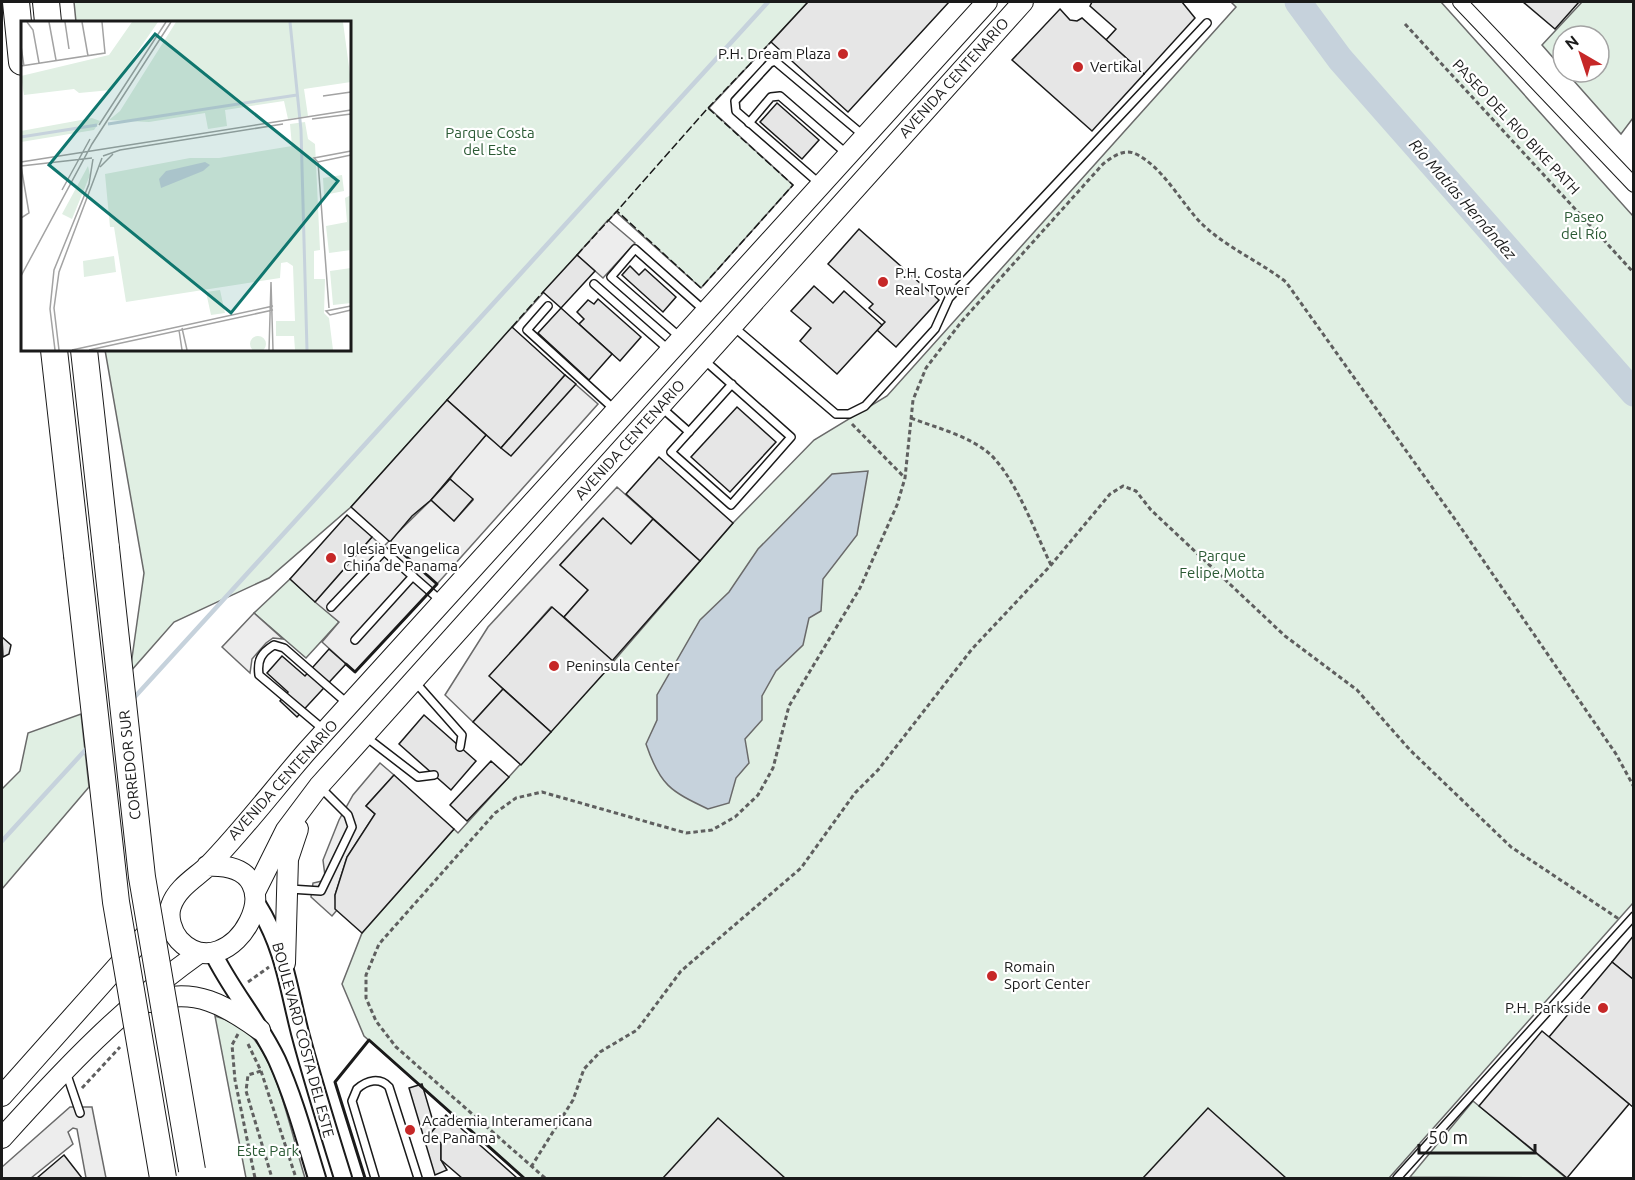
<svg xmlns="http://www.w3.org/2000/svg" width="1635" height="1180" font-family="Ubuntu,sans-serif">
<style>
.green{fill:#e0efe3;stroke:#6a6a6a;stroke-width:1.5}
.parking{fill:#ededed;stroke:#6a6a6a;stroke-width:1.5}
.water{fill:#c6d2dc;stroke:#6a6a6a;stroke-width:1.5}
.lines{fill:none;stroke-linecap:round;stroke-linejoin:round}
.stream{stroke:#c6d2dc;stroke-width:4.5}
.river{stroke:#c6d2dc;stroke-width:27}
.building{fill:#e6e6e6;stroke:#1a1a1a;stroke-width:1.5}
.service-casing{stroke:#1a1a1a;stroke-width:10}
.minor-casing{stroke:#1a1a1a;stroke-width:16}
.tertiary-casing{stroke:#1a1a1a;stroke-width:20}
.secondary-casing{stroke:#1a1a1a;stroke-width:22}
.motorway-casing{stroke:#1a1a1a;stroke-width:28}
.path{stroke:#5f5f5f;stroke-width:3;stroke-dasharray:4.5 3;stroke-linecap:butt}
.service{stroke:#fff;stroke-width:7}
.minor{stroke:#fff;stroke-width:14}
.tertiary{stroke:#fff;stroke-width:16}
.secondary{stroke:#fff;stroke-width:20}
.motorway{stroke:#fff;stroke-width:26}
.motorway-bridge-casing{stroke:#1a1a1a;stroke-width:28;stroke-linecap:butt}
.motorway-bridge{stroke:#fff;stroke-width:26}
.fence{stroke:#1a1a1a;stroke-width:1.5;stroke-dasharray:8 3;stroke-linecap:butt}
.wall{stroke:#1a1a1a;stroke-width:3}
.poi-dot{fill:#c62828;stroke:#fff;stroke-width:2}
.labels{text-anchor:middle;stroke-width:4.5;stroke-linejoin:round;paint-order:stroke}
.poi-label{font-size:15px;fill:#1a1a1a;stroke:#fff;text-anchor:start}
.street-label{font-size:15px;fill:#1a1a1a;stroke:#fff}
.park-label{font-size:15px;fill:#2b5a34;stroke:#fff}
.water-label{font-size:16px;font-style:italic;fill:#1a1a1a;stroke:#fff}
.inset-river{fill:none;stroke:#c6d2dc;stroke-width:3}
.inset-road{fill:none;stroke:#a3a3a3;stroke-width:1.5}
.view{fill:#0f766e;fill-opacity:0.15;stroke:#0f766e;stroke-width:3}
.inset-edge{fill:none;stroke:#1a1a1a;stroke-width:3}
</style>
<rect width="100%" height="100%" fill="#fff"/>
<g class="green">
<path d="M74,2H808L709,108L793,185L701,288L616,212L351,507L269,578L174,622L130,672L144,573L105,350H350V22H76Z"/>
<path d="M1231,2H1441L1633,216V903L1389,1178H524L364,1036L342,984L362,933L454,829L458,833L613,662L733,523L814,440L887,396L1236,7Z"/>
<path d="M1582,2H1633V118L1621,134L1566,72H1599V36H1563V69L1542,45Z"/>
<path d="M290,579L339,622L306,658L254,613Z"/>
<path d="M81,714L89,787L2,889V789L20,771L28,733Z"/>
<path d="M215,1016C229,1020 240,1025 251,1036C278,1063 293,1140 305,1178H246Z"/>
<path d="M1473,1101L1479,1106L1566,1178L1410,1177Z"/>
</g>
<g class="parking">
<path d="M608,220L635,243L603,278L577,255Z"/>
<path d="M565,375L598,404L437,584L355,672L322,642L339,622L315,602L372,537L383,547L431,500L454,521L473,500L450,479L462,461L486,435L501,447Z"/>
<path d="M617,487L653,519L631,544L602,519L560,565L588,590L564,617L551,607L490,676L503,689L473,722L445,695L488,627Z"/>
<path d="M254,613L283,639L273,638L266,643L252,659L250,673L222,647Z"/>
<path d="M380,763L394,775L366,806L375,814L347,857L335,895L337,910L332,916L311,897L313,883L322,881L325,876L323,860L339,820L353,795Z"/>
<path d="M70,1107H92L106,1178H86L77,1129L73,1128L68,1132L73,1144L31,1178H2V1167Z"/>
</g>
<path class="water" d="M868,471L857,535L823,579L821,611L809,618L803,645L776,671L762,696V720L745,739L749,763L736,778L729,803L708,809C670,791 660,785 646,744L657,720V695L700,620L729,592L758,549L832,474Z"/>
<g class="lines">
<g class="stream">
<path d="M132,700L768,2"/>
<path d="M2,841L89,746"/>
</g>
<path class="river" d="M1298,2L1340,59L1634,393"/>
</g>
<g class="building">
<path d="M808,2H949L848,112L771,42Z"/>
<path d="M1092,2H1182L1195,18L1144,74L1106,40L1116,29L1090,6Z"/>
<path d="M1523,2H1579L1555,29Z"/>
<path d="M1060,9L1070,20L1077,21L1082,18L1144,74L1092,131L1012,60Z"/>
<path d="M777,103L819,140L802,159L760,122Z"/>
<path d="M859,229L939,300L896,347L877,330L885,322L869,308L873,304L828,264Z"/>
<path d="M577,255L595,271L561,308L543,292Z"/>
<path d="M630,266L639,275L645,269L676,297L663,312L622,275Z"/>
<path d="M814,286L833,303L844,291L882,325L837,374L800,341L811,328L791,311Z"/>
<path d="M598,299L641,337L620,361L579,324L584,319L577,312L588,300L594,304Z"/>
<path d="M561,308L612,354L589,380L538,333Z"/>
<path d="M512,327L565,375L501,448L447,400Z"/>
<path d="M565,375L576,384L511,456L501,448Z"/>
<path d="M447,400L486,435L431,500L412,516L390,542L351,507Z"/>
<path d="M737,407L776,442L730,492L691,457Z"/>
<path d="M659,457L733,523L700,561L626,494Z"/>
<path d="M450,479L473,499L454,521L431,500Z"/>
<path d="M347,515L372,537L315,602L290,579Z"/>
<path d="M603,518L631,544L653,519L700,561L612,661L564,617L588,590L560,565Z"/>
<path d="M552,607L614,662L551,732L489,676Z"/>
<path d="M2,637L11,645L9,654L3,657Z"/>
<path d="M329,649L346,664L297,717L280,701L288,692L267,673L282,656L305,676Z"/>
<path d="M503,689L551,732L521,765L473,722Z"/>
<path d="M424,715L476,761L451,790L399,744Z"/>
<path d="M491,761L509,777L467,821L450,805Z"/>
<path d="M394,775L454,829L362,933L335,909V895L347,857L375,814L366,806Z"/>
<path d="M1634,935V980L1612,962Z"/>
<path d="M1612,962L1634,980V1108L1549,1037Z"/>
<path d="M1542,1031L1629,1104L1567,1178L1479,1106Z"/>
<path d="M422,1084L435,1128L430,1134L441,1143V1160L447,1170L435,1175L409,1088Z"/>
<path d="M1208,1108L1286,1178H1143Z"/>
<path d="M446,1115L517,1178H462L441,1160V1143L430,1134Z"/>
<path d="M718,1118L785,1178H663Z"/>
<path d="M64,1155L82,1178H37Z"/>
</g>
<g class="lines">
<defs>
<g id="service">
<path d="M749,123L771,97L780,96L847,154"/>
<path d="M820,184L736,111L735,101L770,63L775,61L863,135"/>
<path d="M594,284L669,350"/>
<path d="M548,306L527,330L615,410"/>
<path d="M735,328L836,414H849L865,406L935,329L949,298L1207,23"/>
<path d="M681,338L611,277L635,249L705,311"/>
<path d="M703,359L791,437L731,505L671,452L732,384"/>
<path d="M662,408L689,432"/>
<path d="M331,607L384,551L441,601"/>
<path d="M355,640L413,576"/>
<path d="M416,683L462,735L460,747"/>
<path d="M323,729L259,675C257,660 261,653 274,645L284,648L348,704"/>
<path d="M366,737L418,777L434,775"/>
<path d="M290,889L321,891L352,827L348,815L321,788"/>
<path d="M66,1072L80,1113"/>
<path d="M375,1178L352,1101L357,1089C367,1080 380,1077 389,1087L418,1178"/>
<path d="M1397,1178L1634,916"/>
</g>
<path id="minor" d="M1460,2L1634,185"/>
<g id="tertiary">
<path d="M257,904C284,947 288,986 300,1033C313,1082 328,1130 343,1178"/>
<path d="M213,953C231,990 259,1022 277,1060C294,1098 305,1139 317,1178"/>
</g>
<g id="secondary">
<path d="M207,866C306,861 230,995 179,940C172,932 167,917 171,906C177,888 195,878 208,866C243,830 274,789 307,751L987,2"/>
<path d="M255,892L286,830L319,786L1023,2"/>
<path d="M285,963L288,859L298,829"/>
<path d="M150,1002C194,986 227,1006 260,1030"/>
<path d="M2,1096L157,922"/>
<path d="M2,1138C65,1068 122,1008 199,953"/>
</g>
<g id="motorway">
<path d="M16,2L22,62"/>
<path d="M46,2L48,22"/>
<path d="M54,350L77,555"/>
<path d="M84,350L106,548"/>
</g>
</defs>
<use href="#service" class="service-casing"/>
<use href="#minor" class="minor-casing"/>
<use href="#tertiary" class="tertiary-casing"/>
<use href="#secondary" class="secondary-casing"/>
<use href="#motorway" class="motorway-casing"/>
<g class="path">
<path d="M1405,24L1634,273"/>
<path d="M911,418C937,428 970,436 991,455C1017,481 1035,532 1051,565"/>
<path d="M852,424L905,478"/>
<path d="M248,982L269,967"/>
<path d="M238,1034L232,1045L235,1080L255,1178"/>
<path d="M248,1044L261,1071L248,1075L246,1091L272,1178"/>
<path d="M261,1071L296,1178"/>
<path d="M82,1088L120,1047"/>
<path d="M531,1167L573,1100L584,1069L600,1052L637,1030L681,971L801,868L855,793L878,770L972,649L1051,565L1110,494L1123,486L1136,491L1151,510L1285,636L1357,690L1410,750L1511,847L1619,919"/>
<path d="M545,1178L396,1047L376,1021L366,998V975L379,944L495,813L516,798L542,792L686,833L712,830L735,817L758,795L773,768L789,706L860,588L897,505L905,478L913,400L926,368L962,321L1103,164C1112,157 1124,148 1136,154C1164,168 1181,203 1202,224C1227,248 1259,261 1286,282L1459,525L1616,754L1634,787"/>
</g>
<use href="#service" class="service"/>
<use href="#minor" class="minor"/>
<use href="#tertiary" class="tertiary"/>
<use href="#secondary" class="secondary"/>
<use href="#motorway" class="motorway"/>
<defs>
<g id="motorway-bridge">
<path d="M106,548L142,877L192,1170"/>
<path d="M77,555L116,902L163,1178"/>
</g>
</defs>
<use href="#motorway-bridge" class="motorway-bridge-casing"/>
<use href="#motorway-bridge" class="motorway-bridge"/>
<g class="fence">
<path d="M708,108L771,42"/>
<path d="M577,255L617,211L701,288L793,185L708,108L617,211"/>
<path d="M512,327L543,292"/>
</g>
<g class="wall">
<path d="M346,664L355,672L437,584L390,542"/>
<path d="M365,1178L335,1082L369,1040L524,1178"/>
</g>
</g>
<g class="poi-dot">
<circle cx="843" cy="54" r="6"/>
<circle cx="1078" cy="67" r="6"/>
<circle cx="883" cy="282" r="6"/>
<circle cx="331" cy="558" r="6"/>
<circle cx="554" cy="666" r="6"/>
<circle cx="992" cy="976" r="6"/>
<circle cx="1603" cy="1008" r="6"/>
<circle cx="410" cy="1130" r="6"/>
</g>
<g class="labels">
<g class="poi-label">
<text x="831" y="59" text-anchor="end">P.H. Dream Plaza</text>
<text x="1090" y="72">Vertikal</text>
<text x="895" y="278">P.H. Costa<tspan x="895" dy="17">Real Tower</tspan></text>
<text x="343" y="554">Iglesia Evangelica<tspan x="343" dy="17">China de Panama</tspan></text>
<text x="566" y="671">Peninsula Center</text>
<text x="1004" y="972">Romain<tspan x="1004" dy="17">Sport Center</tspan></text>
<text x="1591" y="1013" text-anchor="end">P.H. Parkside</text>
<text x="422" y="1126">Academia Interamericana<tspan x="422" dy="17">de Panama</tspan></text>
</g>
<g class="street-label">
<text transform="translate(954 78) rotate(-48)" y="5">AVENIDA CENTENARIO</text>
<text transform="translate(1516 127) rotate(47)" y="5">PASEO DEL RIO BIKE PATH</text>
<text transform="translate(630 440) rotate(-48)" y="5">AVENIDA CENTENARIO</text>
<text transform="translate(130 765) rotate(-96)" y="5">CORREDOR SUR</text>
<text transform="translate(283 780) rotate(-48)" y="5">AVENIDA CENTENARIO</text>
<text transform="translate(303 1040) rotate(75)" y="5">BOULEVARD COSTA DEL ESTE</text>
</g>
<g class="park-label">
<text x="490" y="138">Parque Costa<tspan x="490" dy="17">del Este</tspan></text>
<text x="1584" y="222">Paseo<tspan x="1584" dy="17">del Río</tspan></text>
<text x="1222" y="561">Parque<tspan x="1222" dy="17">Felipe Motta</tspan></text>
<text x="268" y="1156">Este Park</text>
</g>
<g class="water-label">
<text transform="translate(1463 199) rotate(49)" y="6">Río Matías Hernández</text>
</g>
</g>
<g transform="translate(21 21)">
<rect width="330" height="330" fill="#fff"/>
<path d="M111,1H137L90,69L58,72L53,68L3,74L0,55L88,34ZM155,1H322L330,61L283,68L287,95L267,98L263,80L204,89L206,105L187,108L184,92L128,101L88,99L99,90ZM71,97L79,100L73,109L0,121V110ZM284,101L287,118L294,123L295,143L299,229L293,230V258H304L303,292L308,297L312,329H274L273,315H255V300H274L272,245L266,241L260,242L259,257L105,281L93,206H89L84,153L169,137H198L271,125L269,103ZM67,145L69,154L51,198L41,193ZM321,154L323,170L303,174L302,157ZM330,174V229L308,232L305,205L326,201L324,177ZM93,235L95,251L63,256L62,240ZM330,247V282L312,284L309,250ZM199,269L204,292L190,294L185,271ZM229 323a8 8 0 1 1 16 0a8 8 0 1 1-16 0Z" fill="#e0efe3"/>
<path d="M184,141L189,144L182,150L140,167L138,158L145,150Z" fill="#c6d2dc"/>
<path class="inset-river" d="M269,1L280,109L286,329M87,103L276,74M0,116L76,104"/>
<path class="inset-road" d="M6,1L12,9L18,42M28,1L35,39M44,1L48,28M61,1L67,35M0,25L3,45M0,45L84,32L81,1M302,75L330,71M291,98L330,93M78,104L145,1M330,130L293,137L297,141L330,134M82,135L99,129L262,103M0,141L330,89M297,141L308,287M0,145L71,137M79,146L92,133M41,169L69,118M0,197L8,192L0,145M0,255L71,123L150,1M330,285L305,290L309,294L330,289M161,307L166,329M158,309L161,329M34,329L29,288L33,249L68,163L72,138M38,329L33,287L38,251L81,137M51,329L252,285M68,329L252,289M248,329L250,261L252,329"/>
<path class="view" d="M134,13L317,160L210,292L28,144Z"/>
<rect width="330" height="330" class="inset-edge"/>
</g>
<rect width="1635" height="1180" fill="none" stroke="#1a1a1a" stroke-width="6"/>
<g transform="translate(1581 54) rotate(321)"><circle r="28" fill="#ffffff" stroke="#a3a3a3" stroke-width="1.5"/>
<path d="M0-4.5L10 22L0 15L-10 22Z" fill="#c62828"/>
<text y="-9" font-size="16" font-weight="bold" text-anchor="middle" fill="#1a1a1a">N</text>
</g>
<path d="M1419 1144v9h116v-9" fill="none" stroke="#1a1a1a" stroke-width="3"/>
<text x="1428" y="1144" font-size="18" fill="#1a1a1a" stroke="#ffffff" stroke-width="4.5" paint-order="stroke">50 m</text>
</svg>
